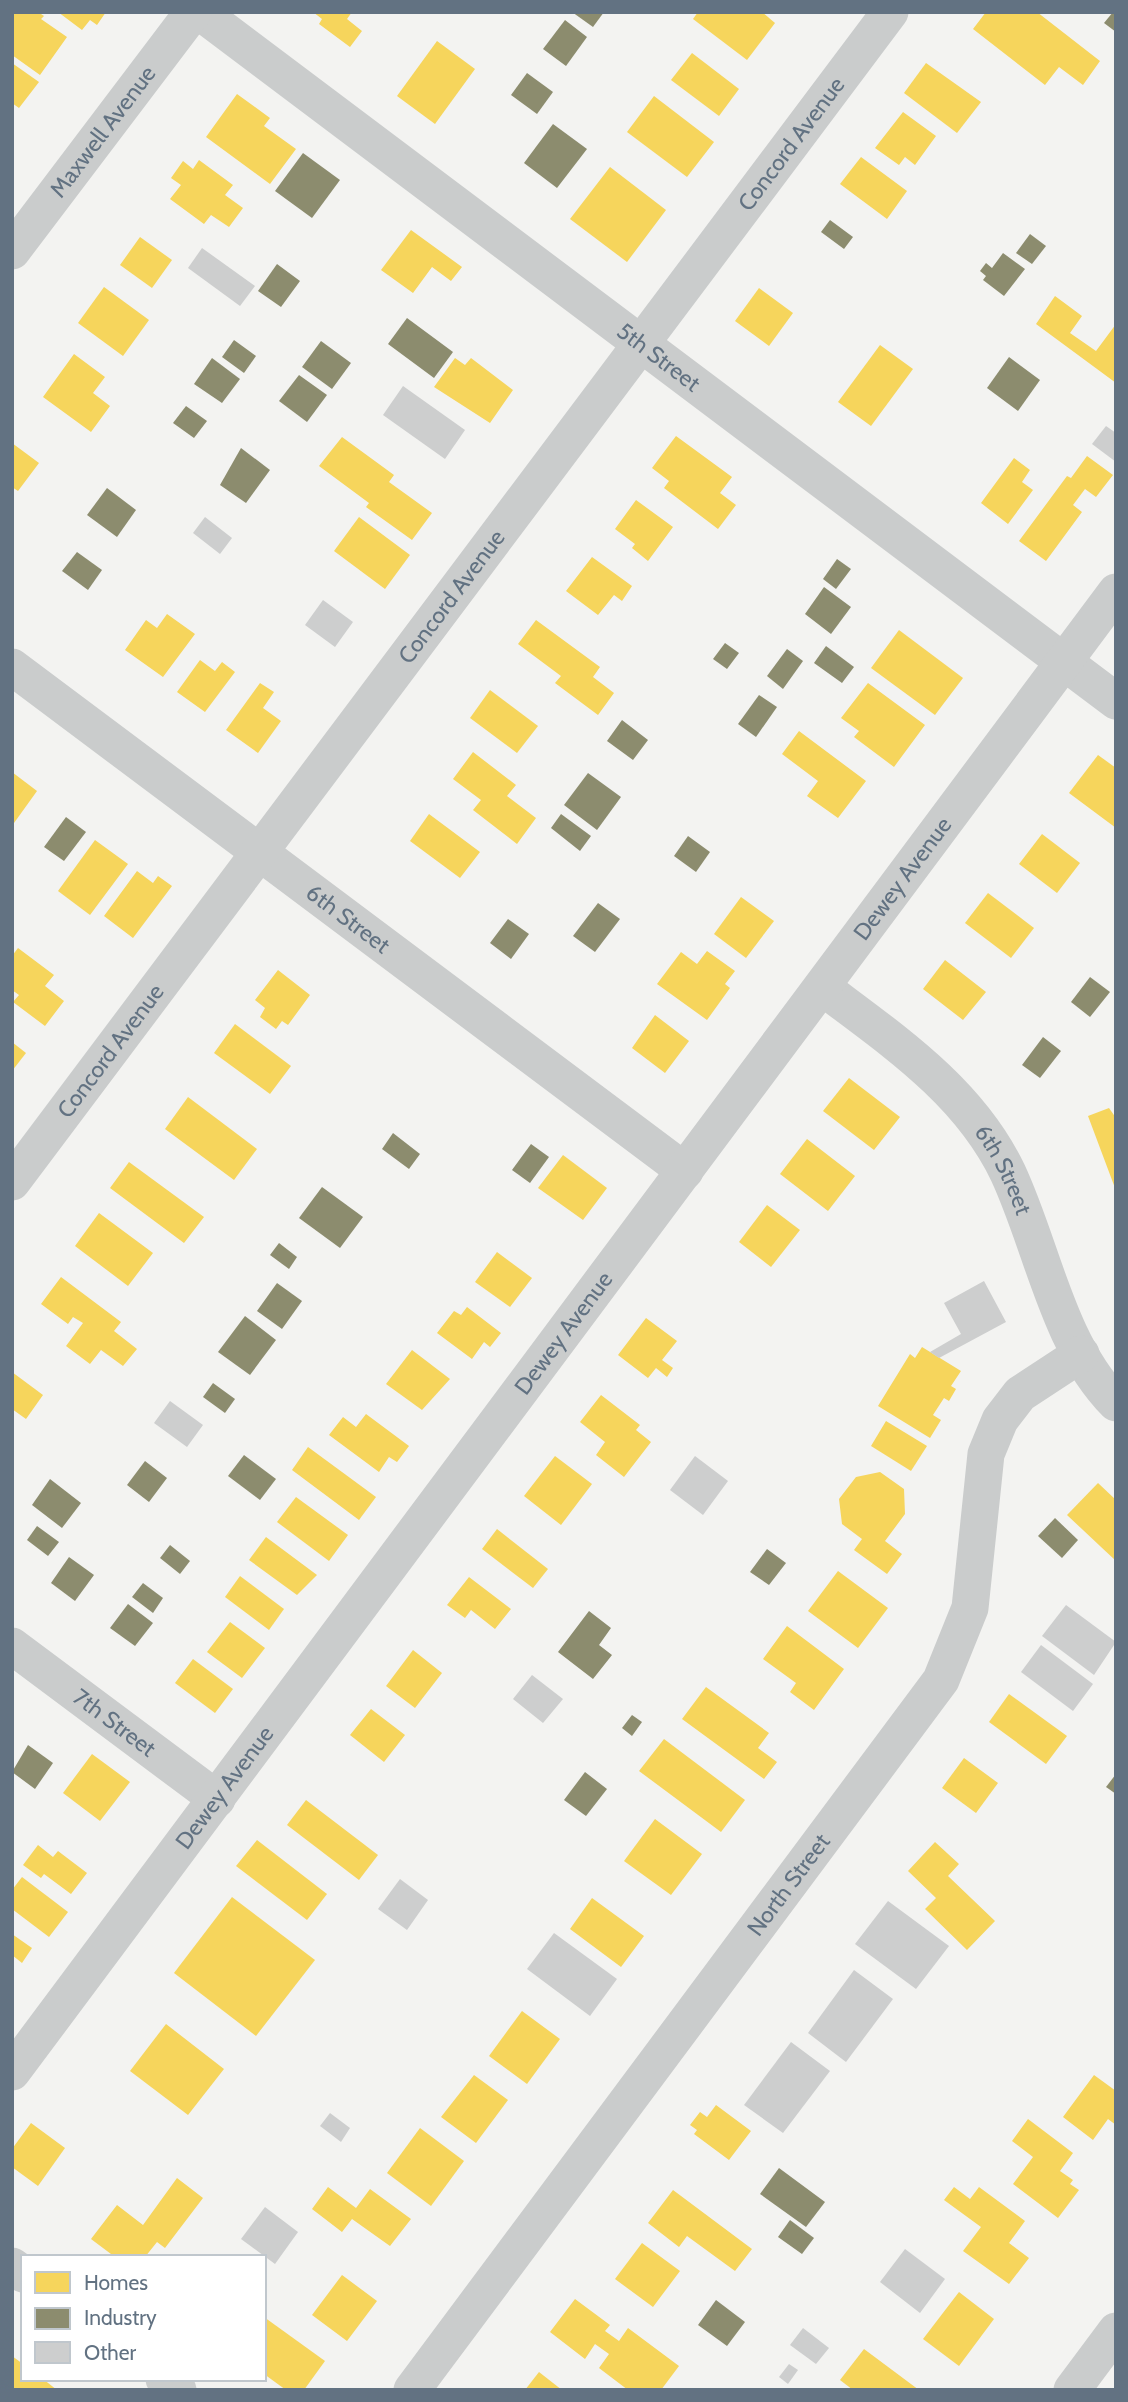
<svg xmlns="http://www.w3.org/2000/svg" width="1128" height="2402" font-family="Cabin,sans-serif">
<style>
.homes{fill:#f6d55c}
.industry{fill:#8c8c6e}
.building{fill:#cdcece}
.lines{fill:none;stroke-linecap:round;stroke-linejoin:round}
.minor{stroke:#cacccc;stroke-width:37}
.labels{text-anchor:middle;stroke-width:7;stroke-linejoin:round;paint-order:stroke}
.street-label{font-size:23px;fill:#627282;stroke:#fff}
</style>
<rect width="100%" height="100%" fill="#f3f3f1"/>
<g class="homes">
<path d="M12,12H38L44,16L41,19L67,37L40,75L12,55Z"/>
<path d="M58,12H106L97,25L90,20L82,30Z"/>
<path d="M313,12H352L347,19L362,31L350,47L319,24L322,19Z"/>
<path d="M698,12H762L775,23L747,60L693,19Z"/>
<path d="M986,12H1037L1100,61L1083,85L1059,67L1045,85L973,29Z"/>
<path d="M437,41L475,69L435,124L397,96Z"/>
<path d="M692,53L739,89L719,116L671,80Z"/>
<path d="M12,63L39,82L19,108L12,103Z"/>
<path d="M926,63L981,102L957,133L904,93Z"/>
<path d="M237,94L270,118L264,126L296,149L270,184L206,137Z"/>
<path d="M654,96L714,142L687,177L627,132Z"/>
<path d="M903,112L936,136L915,165L905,157L899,165L875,148Z"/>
<path d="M861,157L907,191L887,219L840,184Z"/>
<path d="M199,160L233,185L225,195L243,208L229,227L211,215L204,224L170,199L181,185L171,178L183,161L193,169Z"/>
<path d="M610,167L666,210L627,262L570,219Z"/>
<path d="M411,230L462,267L451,281L432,267L413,293L381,270Z"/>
<path d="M140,237L172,260L152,288L120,265Z"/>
<path d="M104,287L149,320L123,356L78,323Z"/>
<path d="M759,288L793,313L769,346L735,321Z"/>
<path d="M1055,296L1082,316L1070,333L1096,351L1116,324V383L1036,324Z"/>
<path d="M880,345L913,369L871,426L838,402Z"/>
<path d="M74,354L105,377L93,393L110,406L91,432L43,397Z"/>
<path d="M455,358L465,365L471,358L513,390L490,423L434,387Z"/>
<path d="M676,436L732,477L720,493L736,505L718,529L664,488L669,481L652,468Z"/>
<path d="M342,437L394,475L389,482L432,513L412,540L366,507L369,503L319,466Z"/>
<path d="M12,443L39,463L18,491L12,487Z"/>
<path d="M1087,456L1113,475L1096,497L1085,489L1073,505L1082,512L1046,561L1019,541L1067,476L1071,478Z"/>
<path d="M1014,458L1030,470L1022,482L1033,490L1008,524L981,503Z"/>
<path d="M636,500L673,527L648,561L632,548L635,544L615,529Z"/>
<path d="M359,517L410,555L385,589L334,551Z"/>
<path d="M592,557L632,586L622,601L614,595L598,615L566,591Z"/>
<path d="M167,614L195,634L163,677L125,650L146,620L157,628Z"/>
<path d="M536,620L600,667L593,677L614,693L598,715L555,683L561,676L518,644Z"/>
<path d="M899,630L963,678L935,715L871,668Z"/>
<path d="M200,660L215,671L222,662L235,672L205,712L177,692Z"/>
<path d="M260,683L274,692L263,708L281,721L258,753L226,730Z"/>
<path d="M868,683L925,725L894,767L854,737L859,731L841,718Z"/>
<path d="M490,690L538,726L517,753L470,718Z"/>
<path d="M799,731L866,781L838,818L807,796L818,781L782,754Z"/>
<path d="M473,752L516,785L507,796L536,818L517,844L473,810L481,800L453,779Z"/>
<path d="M1098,755L1116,768V828L1069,793Z"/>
<path d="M12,772L37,791L14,823L12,822Z"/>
<path d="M429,814L480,852L460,878L410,841Z"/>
<path d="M1042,834L1080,863L1057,893L1019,864Z"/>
<path d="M95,840L128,864L90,915L58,891Z"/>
<path d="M137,871L153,883L158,876L172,886L133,938L104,916Z"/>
<path d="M988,893L1034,928L1011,958L965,923Z"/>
<path d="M741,897L774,921L746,958L714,934Z"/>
<path d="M18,948L54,975L45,986L64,1001L45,1026L13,1002L19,995L12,990V956Z"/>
<path d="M707,951L735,971L725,984L730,988L707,1020L657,984L681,952L697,964Z"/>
<path d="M945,960L986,992L963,1020L923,989Z"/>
<path d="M278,970L310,995L288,1025L282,1021L276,1029L260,1017L265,1008L255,1000Z"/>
<path d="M655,1015L689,1041L665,1073L632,1048Z"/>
<path d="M235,1024L291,1066L270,1094L214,1053Z"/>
<path d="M12,1042L26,1053L12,1071Z"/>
<path d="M849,1078L900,1117L874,1150L823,1111Z"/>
<path d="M188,1097L257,1149L234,1180L165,1129Z"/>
<path d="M1109,1108L1116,1118L1115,1188L1088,1116Z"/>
<path d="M807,1139L855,1176L828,1211L780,1174Z"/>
<path d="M563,1155L607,1188L583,1220L538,1188Z"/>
<path d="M129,1162L204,1217L184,1243L110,1188Z"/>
<path d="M767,1205L800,1230L771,1267L739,1242Z"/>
<path d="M99,1213L153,1253L128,1286L75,1246Z"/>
<path d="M497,1252L532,1278L510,1307L475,1282Z"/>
<path d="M61,1277L121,1322L114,1331L137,1349L123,1366L101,1350L90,1364L66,1346L83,1323L73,1317L68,1324L41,1304Z"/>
<path d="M467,1307L501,1333L490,1347L484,1342L472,1359L437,1333L454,1311L461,1315Z"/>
<path d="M646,1318L677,1341L662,1360L673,1368L667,1377L656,1368L648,1378L618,1355Z"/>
<path d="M922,1347L961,1371L951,1386L956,1389L949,1401L944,1398L933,1415L941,1420L930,1438L878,1406L910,1354L915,1358Z"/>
<path d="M412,1350L450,1379L422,1410L386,1384Z"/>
<path d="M12,1372L43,1395L26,1419L12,1409Z"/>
<path d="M601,1395L640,1425L636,1430L651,1442L624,1477L596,1455L605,1442L580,1422Z"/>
<path d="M366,1414L409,1446L397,1462L389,1457L379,1472L329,1435L343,1417L356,1427Z"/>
<path d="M886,1421L927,1446L911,1471L871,1446Z"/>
<path d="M308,1447L376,1497L359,1520L292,1470Z"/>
<path d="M555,1456L592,1484L561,1525L524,1496Z"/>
<path d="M880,1472L904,1489L905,1514L885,1541L902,1554L887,1574L854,1550L862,1539L842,1524L839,1499L856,1477Z"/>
<path d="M1098,1483L1116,1500V1561L1067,1515Z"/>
<path d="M296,1497L348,1535L329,1561L277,1522Z"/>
<path d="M497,1529L548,1569L533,1588L482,1549Z"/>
<path d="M266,1537L317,1575L297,1595L249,1560Z"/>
<path d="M838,1571L888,1608L858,1648L808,1611Z"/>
<path d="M240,1576L284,1609L269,1630L225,1597Z"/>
<path d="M469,1577L511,1609L495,1629L471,1610L465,1618L447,1605Z"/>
<path d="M230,1622L265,1648L242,1678L207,1652Z"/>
<path d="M787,1626L844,1669L814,1710L790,1692L796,1683L763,1659Z"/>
<path d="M413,1650L442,1673L415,1708L386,1686Z"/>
<path d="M193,1659L233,1689L215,1713L175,1683Z"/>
<path d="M706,1687L769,1733L758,1748L777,1762L764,1779L682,1719Z"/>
<path d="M1009,1694L1067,1736L1046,1764L989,1722Z"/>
<path d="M371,1709L405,1735L384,1762L350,1735Z"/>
<path d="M664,1739L745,1800L721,1832L639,1771Z"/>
<path d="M92,1754L130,1782L100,1821L63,1793Z"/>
<path d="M964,1758L998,1783L976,1813L942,1788Z"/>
<path d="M306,1800L378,1855L359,1880L287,1825Z"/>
<path d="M655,1819L702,1854L671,1895L624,1861Z"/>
<path d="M257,1840L327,1894L307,1920L236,1866Z"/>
<path d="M935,1842L959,1864L948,1876L995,1921L967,1950L925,1909L936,1898L908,1871Z"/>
<path d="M38,1845L53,1857L58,1851L87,1873L71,1894L44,1874L41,1878L23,1865Z"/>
<path d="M22,1877L68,1912L49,1937L12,1909V1890Z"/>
<path d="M232,1897L315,1960L256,2036L174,1973Z"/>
<path d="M592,1898L644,1936L621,1967L570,1929Z"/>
<path d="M12,1934L32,1948L22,1963L12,1955Z"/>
<path d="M522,2011L560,2039L527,2084L489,2056Z"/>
<path d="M166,2024L224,2069L188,2115L130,2071Z"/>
<path d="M474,2075L508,2100L476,2143L441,2117Z"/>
<path d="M1094,2075L1116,2091V2125L1108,2119L1093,2140L1063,2117Z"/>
<path d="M716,2105L751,2131L729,2160L694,2134L697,2130L690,2125L700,2112L707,2117Z"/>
<path d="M1028,2119L1073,2153L1060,2171L1073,2180L1070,2184L1079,2190L1058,2218L1013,2184L1033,2157L1012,2141Z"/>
<path d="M31,2123L65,2148L38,2186L12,2167V2149Z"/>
<path d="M420,2128L464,2161L431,2206L387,2173Z"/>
<path d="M177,2178L203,2198L165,2248L157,2242L145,2257H115L91,2239L117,2205L143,2225Z"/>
<path d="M328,2187L356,2208L370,2189L411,2219L390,2246L352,2219L342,2232L312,2209Z"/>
<path d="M954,2187L970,2199L979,2187L1025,2221L1009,2243L1029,2258L1009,2284L963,2251L981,2227L944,2200Z"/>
<path d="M673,2190L752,2249L735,2271L687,2236L679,2247L648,2223Z"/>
<path d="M642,2243L680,2271L653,2307L615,2279Z"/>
<path d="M342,2275L377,2301L347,2341L312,2315Z"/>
<path d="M959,2292L994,2319L959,2366L923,2339Z"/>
<path d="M575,2299L610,2325L605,2331L619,2341L628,2328L679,2366L661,2390H628L599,2368L609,2354L595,2344L585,2359L550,2332Z"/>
<path d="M264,2317L325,2361L304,2390H286L264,2374Z"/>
<path d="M864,2349L919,2390H853L840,2380Z"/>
<path d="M12,2356L23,2364V2379H43L57,2390H12Z"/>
<path d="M539,2372L562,2390H525Z"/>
</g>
<g class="industry">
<path d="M572,12H604L593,27Z"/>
<path d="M1113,12H1116V32L1104,23Z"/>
<path d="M565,20L587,37L566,66L543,49Z"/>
<path d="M527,73L553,92L537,114L511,95Z"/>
<path d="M553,124L587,149L557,188L524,163Z"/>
<path d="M303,153L340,180L312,218L275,191Z"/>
<path d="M830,220L853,237L844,249L821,232Z"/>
<path d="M1030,234L1046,246L1032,264L1016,253Z"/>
<path d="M1003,253L1025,269L1004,296L983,280L986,276L980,271L986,263L992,268Z"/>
<path d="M277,264L300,281L281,307L258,291Z"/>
<path d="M407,318L453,352L434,378L388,344Z"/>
<path d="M234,340L256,356L244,373L222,357Z"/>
<path d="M321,341L351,363L332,389L302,367Z"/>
<path d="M1009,357L1040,380L1018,411L987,388Z"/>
<path d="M212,358L240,379L222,403L194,384Z"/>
<path d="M299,375L327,395L307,422L279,401Z"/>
<path d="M186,406L207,421L194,438L173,423Z"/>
<path d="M241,448L270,470L246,503L220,485Z"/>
<path d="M107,488L136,510L117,537L87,515Z"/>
<path d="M77,552L102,570L88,590L62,571Z"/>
<path d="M837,559L851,569L836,589L823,579Z"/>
<path d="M824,587L851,607L831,634L805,614Z"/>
<path d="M725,643L739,653L727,669L713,659Z"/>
<path d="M826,646L854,667L842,683L814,663Z"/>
<path d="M787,649L803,661L783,689L767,676Z"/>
<path d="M759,695L777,707L756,737L738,724Z"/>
<path d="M622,720L648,740L633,760L607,741Z"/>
<path d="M588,773L621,797L597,830L564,805Z"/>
<path d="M561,814L591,836L580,851L551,828Z"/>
<path d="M66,817L86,832L64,861L44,847Z"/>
<path d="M688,836L710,852L696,872L674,856Z"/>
<path d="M598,903L620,919L595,952L573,936Z"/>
<path d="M508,919L529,934L511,959L490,943Z"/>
<path d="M1090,977L1110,992L1090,1017L1071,1002Z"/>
<path d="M1043,1037L1061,1051L1040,1078L1022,1065Z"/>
<path d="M393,1133L420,1154L409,1169L382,1149Z"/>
<path d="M531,1144L549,1157L530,1183L512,1170Z"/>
<path d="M322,1187L363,1217L340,1248L299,1218Z"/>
<path d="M279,1243L297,1257L289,1269L270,1255Z"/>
<path d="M277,1283L302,1301L282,1329L257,1311Z"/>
<path d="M245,1316L276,1340L250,1375L218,1352Z"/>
<path d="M213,1383L235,1399L225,1413L203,1397Z"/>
<path d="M244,1455L276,1479L260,1500L228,1476Z"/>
<path d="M145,1461L167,1478L149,1502L127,1485Z"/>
<path d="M50,1479L81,1503L62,1528L32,1505Z"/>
<path d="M1055,1518L1078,1540L1062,1558L1038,1536Z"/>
<path d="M37,1526L59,1542L48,1556L27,1540Z"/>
<path d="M170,1545L190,1561L180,1574L160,1558Z"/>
<path d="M767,1549L786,1563L769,1585L750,1572Z"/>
<path d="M69,1557L94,1575L75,1601L51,1583Z"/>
<path d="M143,1583L163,1598L153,1613L132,1597Z"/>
<path d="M128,1604L153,1623L135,1646L110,1628Z"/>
<path d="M589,1611L611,1628L599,1645L612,1655L593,1679L558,1652Z"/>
<path d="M632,1715L642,1722L632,1736L622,1728Z"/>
<path d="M28,1745L53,1763L35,1789L12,1772Z"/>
<path d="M585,1772L607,1789L586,1816L564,1800Z"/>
<path d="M1116,1774V1794L1106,1787Z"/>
<path d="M779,2168L825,2202L806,2227L760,2194Z"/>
<path d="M790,2220L814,2238L802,2254L778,2237Z"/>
<path d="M716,2300L745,2322L727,2346L698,2325Z"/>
</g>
<g class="building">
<path d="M202,248L255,286L240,306L188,268Z"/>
<path d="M403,386L465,430L445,459L383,415Z"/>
<path d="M1106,426L1116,433V462L1092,444Z"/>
<path d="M205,517L232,538L220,554L193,533Z"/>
<path d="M323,600L353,622L335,647L305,625Z"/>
<path d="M984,1281L1006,1322L939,1358L930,1352L961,1334L944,1303Z"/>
<path d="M170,1401L203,1425L187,1447L154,1423Z"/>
<path d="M695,1456L728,1481L703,1515L670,1490Z"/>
<path d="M1066,1605L1116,1642L1094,1675L1042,1636Z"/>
<path d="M1041,1645L1093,1684L1073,1711L1021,1672Z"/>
<path d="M532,1675L563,1699L543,1723L513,1699Z"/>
<path d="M400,1879L428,1900L407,1930L378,1909Z"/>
<path d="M888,1901L949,1946L916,1989L855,1944Z"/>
<path d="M554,1933L617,1979L590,2016L527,1969Z"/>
<path d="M854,1970L893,1999L846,2062L808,2033Z"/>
<path d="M791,2042L830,2071L783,2133L744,2105Z"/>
<path d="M330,2113L350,2128L341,2142L320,2126Z"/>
<path d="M265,2207L298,2232L275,2264L241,2239Z"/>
<path d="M905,2249L945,2279L920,2313L880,2282Z"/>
<path d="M803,2328L829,2348L816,2364L790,2345Z"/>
<path d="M789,2364L798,2370L788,2384L779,2377Z"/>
</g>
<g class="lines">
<g class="minor">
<path id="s1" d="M200,12L1116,701"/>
<path id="s2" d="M12,251L193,12"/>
<path id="s3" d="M12,667L685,1171"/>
<path id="s4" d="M822,987C892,1040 969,1091 1008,1173C1043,1248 1057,1343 1116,1403"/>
<path id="s5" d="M12,1182L890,12"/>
<path id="s6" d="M12,1646L217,1799"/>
<path id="s7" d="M12,2072L1116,592"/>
<path d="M12,2266L23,2274"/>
<path d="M164,2379L178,2390"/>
<path id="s8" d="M412,2390L941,1680L970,1608L986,1454L1000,1420L1020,1394L1081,1354"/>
<path d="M1072,2390L1116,2331"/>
</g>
</g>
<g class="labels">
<g class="street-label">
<text dy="8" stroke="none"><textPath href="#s2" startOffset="150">Maxwell Avenue</textPath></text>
<text dy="8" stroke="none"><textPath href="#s5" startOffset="1298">Concord Avenue</textPath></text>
<text dy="8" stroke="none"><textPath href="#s1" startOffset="574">5th Street</textPath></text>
<text dy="8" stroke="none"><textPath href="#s5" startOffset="732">Concord Avenue</textPath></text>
<text dy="8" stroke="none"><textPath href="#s7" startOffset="1489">Dewey Avenue</textPath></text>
<text dy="8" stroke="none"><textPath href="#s3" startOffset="420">6th Street</textPath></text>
<text dy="8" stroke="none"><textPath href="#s5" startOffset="164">Concord Avenue</textPath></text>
<text dy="8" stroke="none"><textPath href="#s4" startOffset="261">6th Street</textPath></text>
<text dy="8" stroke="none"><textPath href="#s7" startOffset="922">Dewey Avenue</textPath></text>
<text dy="8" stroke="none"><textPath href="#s6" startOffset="128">7th Street</textPath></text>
<text dy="8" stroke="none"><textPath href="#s7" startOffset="355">Dewey Avenue</textPath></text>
<text dy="8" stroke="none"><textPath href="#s8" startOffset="630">North Street</textPath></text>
</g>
</g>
<rect width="1128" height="2402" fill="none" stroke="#627282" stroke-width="28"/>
<rect x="21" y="2255" width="245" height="126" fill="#ffffff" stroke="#c0c7cd" stroke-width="2"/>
<rect x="35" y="2272" width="35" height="21" fill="#f6d55c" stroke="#c0c7cd" stroke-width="2"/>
<text x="84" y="2290" font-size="21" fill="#627282">Homes</text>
<rect x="35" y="2308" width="35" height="21" fill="#8c8c6e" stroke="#c0c7cd" stroke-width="2"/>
<text x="84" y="2325" font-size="21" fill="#627282">Industry</text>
<rect x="35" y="2342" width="35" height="21" fill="#cdcece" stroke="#c0c7cd" stroke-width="2"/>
<text x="84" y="2360" font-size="21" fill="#627282">Other</text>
</svg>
